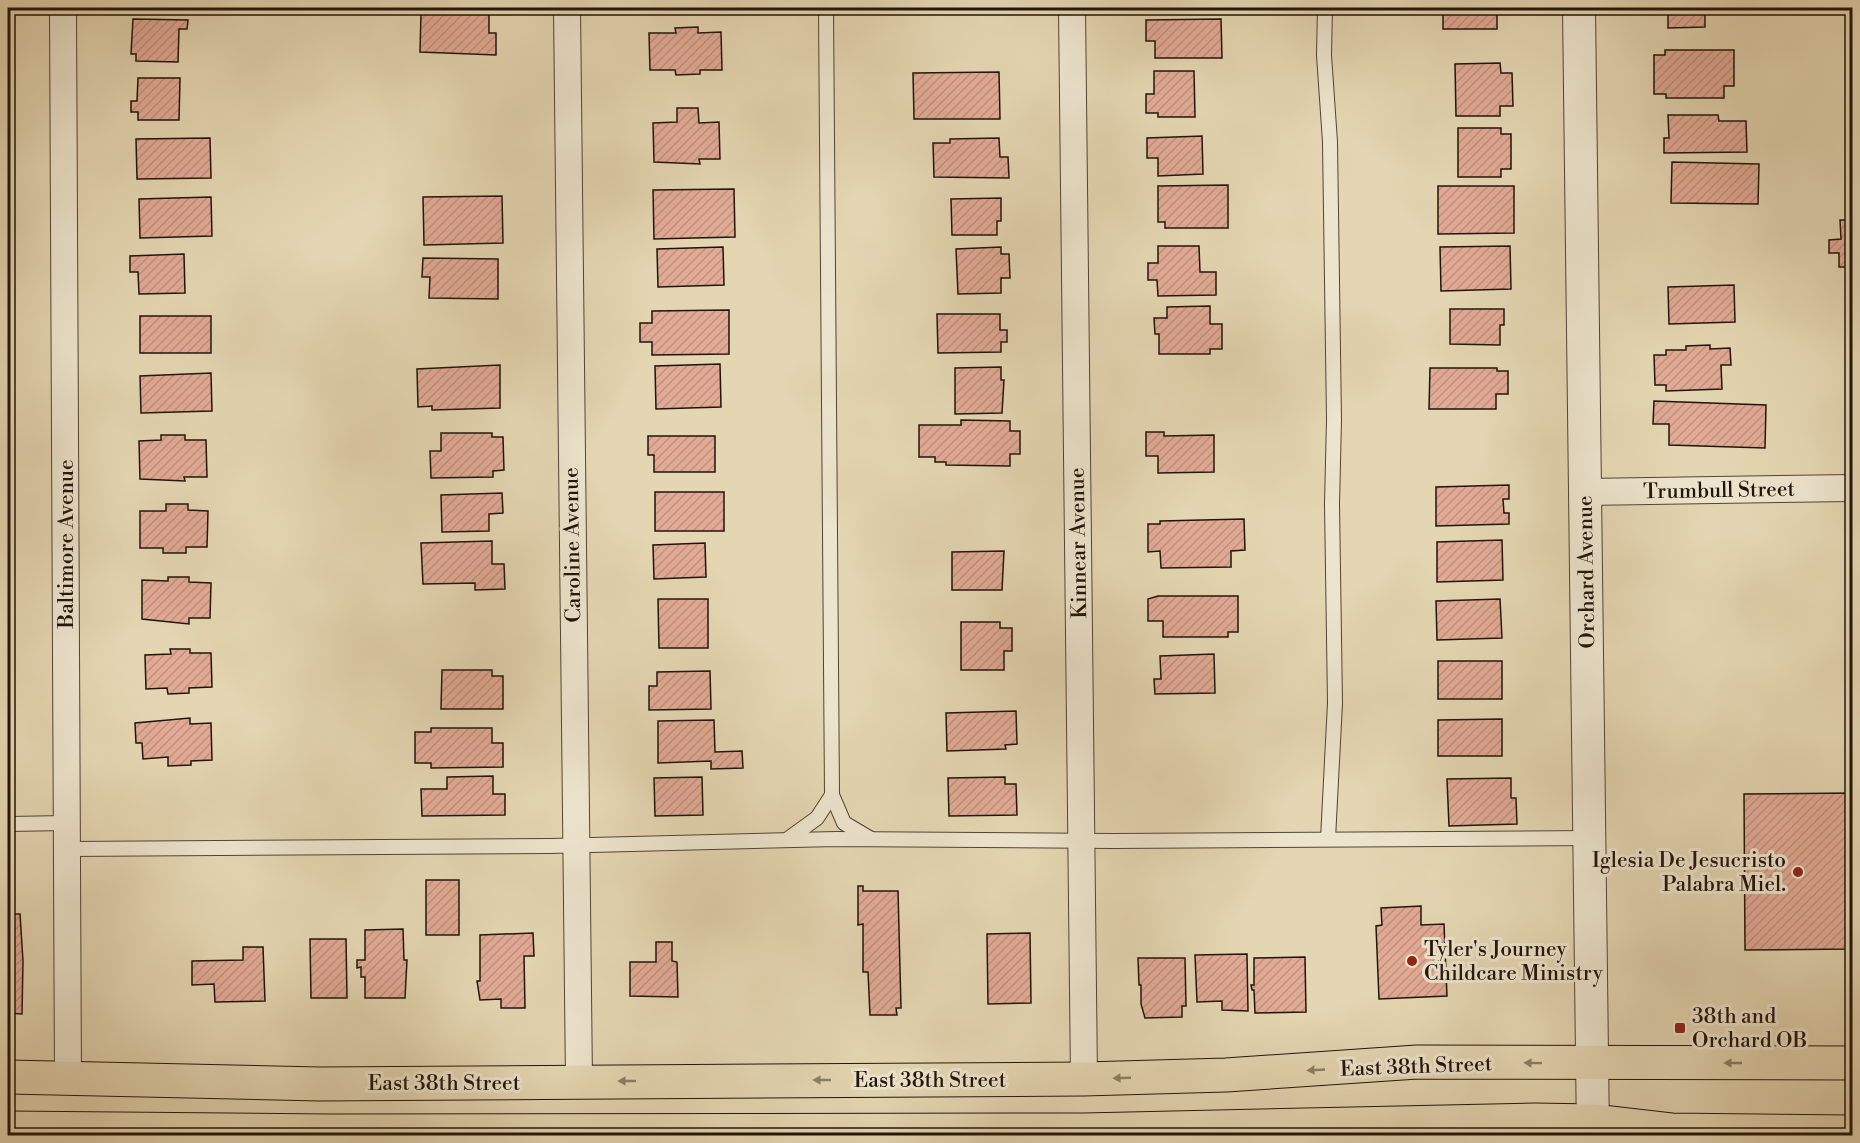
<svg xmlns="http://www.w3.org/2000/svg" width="1860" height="1143" font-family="'Libre Bodoni',serif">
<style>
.building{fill:url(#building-hatch);stroke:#211409;stroke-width:1.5}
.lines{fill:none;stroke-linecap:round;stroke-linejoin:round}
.service-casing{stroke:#524433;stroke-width:16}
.minor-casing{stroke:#524433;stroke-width:28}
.tertiary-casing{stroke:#524433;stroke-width:34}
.primary-casing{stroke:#211409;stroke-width:35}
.service{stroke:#ede4cd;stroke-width:14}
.minor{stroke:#ede4cd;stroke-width:26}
.tertiary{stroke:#ede4cd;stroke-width:32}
.primary{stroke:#e4d6b2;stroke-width:33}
.oneway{fill:#8c7f66}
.poi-dot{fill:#8f2418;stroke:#ede4cd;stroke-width:2}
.labels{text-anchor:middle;stroke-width:6;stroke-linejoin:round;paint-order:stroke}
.street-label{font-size:21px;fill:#211409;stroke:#ede4cd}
.poi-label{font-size:21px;fill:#211409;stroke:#ede4cd;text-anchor:start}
</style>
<defs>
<pattern id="building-hatch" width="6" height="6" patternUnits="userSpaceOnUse" patternTransform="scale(1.5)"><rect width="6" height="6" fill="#e1aa95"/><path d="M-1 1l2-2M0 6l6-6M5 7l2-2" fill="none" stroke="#c1917f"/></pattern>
</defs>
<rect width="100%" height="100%" fill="#e4d6b2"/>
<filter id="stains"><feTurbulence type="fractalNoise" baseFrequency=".00333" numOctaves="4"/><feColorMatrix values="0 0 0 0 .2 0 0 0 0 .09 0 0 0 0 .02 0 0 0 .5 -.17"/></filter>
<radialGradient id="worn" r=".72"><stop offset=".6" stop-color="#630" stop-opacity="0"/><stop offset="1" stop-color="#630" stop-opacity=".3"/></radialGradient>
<g class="building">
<rect x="1443" y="8" width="54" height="21"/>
<path d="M1664,8H1705V27L1668,28V11H1664Z"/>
<path d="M421,13L489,14V33H496V55L420,52Z"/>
<path d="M133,19L188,20L187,29H179L178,62L136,61V54H131Z"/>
<path d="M1221,19L1222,58H1155V41H1146V20Z"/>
<path d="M698,27V33L721,32L722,70H700V74L676,75L675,70H650L649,33H676L675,28Z"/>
<path d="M1665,50H1734V86H1724V98H1666V94H1654V55H1665Z"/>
<path d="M1500,63L1501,73H1512L1513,106H1500V116H1456L1455,64Z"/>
<path d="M1154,71H1194L1195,117H1158V113H1146V94H1154Z"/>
<path d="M999,72L1000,119H914L913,73Z"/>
<path d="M138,78H180L179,120H138V112H131V101H137Z"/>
<path d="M677,108H698L699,123L719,122L720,159H699L700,164L654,162L653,123L677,122Z"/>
<path d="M1668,115H1718L1719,121H1746L1747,152L1664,153V138H1669Z"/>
<path d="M1458,128H1501V134H1511V169H1501V177H1458Z"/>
<path d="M1202,136L1203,174L1158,176V158H1147V138Z"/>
<path d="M210,138L211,178L137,179L136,139Z"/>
<path d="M999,138L1000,157H1008L1009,178L934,177L933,143H950V139Z"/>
<path d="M1672,162L1759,164L1758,204L1671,203Z"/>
<path d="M1228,185V228H1165V222H1158V186Z"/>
<path d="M1438,186H1514V233L1438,234Z"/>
<path d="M734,189L735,237L654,239L653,190Z"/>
<path d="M502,196L503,243L424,245L423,197Z"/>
<path d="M211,197L212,236L140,238L139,199Z"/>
<path d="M1001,198V221H997V235H952L951,199Z"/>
<path d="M1840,220H1852V267H1839V253H1829V240L1841,239Z"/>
<path d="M1158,246H1199L1200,272H1216V295L1158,296L1157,280H1148V263H1158Z"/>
<path d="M1510,246L1511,289L1441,291L1440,247Z"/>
<path d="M723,247L724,285L658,287L657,249Z"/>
<path d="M1001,247V254H1009L1010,278H1001V293L958,294L956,249Z"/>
<path d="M184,254L185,293L139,294L138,272H130V256Z"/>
<path d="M423,258L498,259V299L429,298L430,277H422Z"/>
<path d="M1734,285L1735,322L1669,324L1668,287Z"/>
<path d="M1210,306V324H1222V349H1210V354H1159V334H1155L1154,318H1167V307Z"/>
<path d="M1450,309H1504V325H1500V345L1450,344Z"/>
<path d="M729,310V354L652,355V342H640V323H652V311Z"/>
<path d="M937,314H1000V330H1007V342H1001V352L938,353Z"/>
<rect x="140" y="316" width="71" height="37"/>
<path d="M1710,345V349L1730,348L1731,365H1721L1722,389L1666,391V385H1655L1654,355H1666V350H1686V346Z"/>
<path d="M720,364L721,407L656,409L655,366Z"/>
<path d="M500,365V408L432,410V406L418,407L417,369Z"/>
<path d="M1001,367V380H1004L1002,413L955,414V368Z"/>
<path d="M1430,368H1497V371H1508V394H1496V409H1429Z"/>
<path d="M211,373L212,411L141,413L140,376Z"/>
<path d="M1654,401L1766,405L1765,448L1669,445V424H1653Z"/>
<path d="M961,420L1010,421V431H1020V454H1010V466L946,465V462H935V457H919V425H961Z"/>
<path d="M1146,432H1164V436L1214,435V472L1158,473V456H1146Z"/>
<path d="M441,433H492V437H503L504,470L493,471V477L431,478L430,451H441Z"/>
<path d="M161,435H185V440H206L207,477H184L185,481L140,479L139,441L161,440Z"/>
<path d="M648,436H715V472H654V455H648Z"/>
<path d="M1509,485V499H1503L1504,513H1509V524L1436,526V487Z"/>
<rect x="655" y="492" width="69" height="39"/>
<path d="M502,493L503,513L489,514V531L442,532L441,495Z"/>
<path d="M166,504H188V510L208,511L207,547H186V553H163V548H140V511H166Z"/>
<path d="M1244,519L1245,550L1231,551V567L1161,568L1160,551L1148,552V524H1160V521Z"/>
<path d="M1502,540L1503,580L1437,582V542Z"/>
<path d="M492,541V564H504L505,589L475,590V583L423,584L421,543Z"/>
<path d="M705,543L706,577L654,579L653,545Z"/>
<path d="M1004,551L1002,590H952V552Z"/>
<path d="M168,577H189V582L211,583L210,618H189V624L142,619V580L168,581Z"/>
<path d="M1158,596H1238V632H1228V637H1163V621H1148V599Z"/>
<path d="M658,599H708V648H659Z"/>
<path d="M1500,599L1502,638L1437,640L1436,601Z"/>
<path d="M961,622H1000V628H1012V651H1004V670H961Z"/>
<path d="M170,649H190V653H211L212,687L189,688V693L168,694L167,688L146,689L145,655L171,654Z"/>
<path d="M1214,654L1215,693L1155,694L1154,679H1161L1160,656Z"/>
<rect x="1438" y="661" width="64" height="38"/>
<path d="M442,670H492V676H503V709H441Z"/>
<path d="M710,671L711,709L649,710V686H657V672Z"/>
<path d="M1016,711L1017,744L1005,745L1006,749L947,751L946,713Z"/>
<path d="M190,718V724L211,723L212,760L191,761V765L168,766V757L143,759L142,743H136L135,723Z"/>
<path d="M1502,719V756H1438V720Z"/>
<path d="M714,720L715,752L742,751L743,768L711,769V761L658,763V721Z"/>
<path d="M431,728H492V743H503V767L431,768V763H415V732H431Z"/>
<path d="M493,776V794H505V815L422,816L421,789H447V777Z"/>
<path d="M702,777L703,815L655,816L654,778Z"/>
<path d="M1005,777V784H1016L1017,815L949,816L948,778Z"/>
<path d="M1511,778V798H1516L1517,824L1449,826L1447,779Z"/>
<path d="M1852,793V949L1745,950L1744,794Z"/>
<rect x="426" y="880" width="33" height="55"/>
<path d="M858,886H863V891H898L901,1008H896L897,1015H870L868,972H863V924L858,925Z"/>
<path d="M1421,906V925L1444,924L1447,996L1379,999L1376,926L1382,925L1381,908Z"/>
<path d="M8,914H20L23,961L22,1014L8,1013Z"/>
<path d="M403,929L404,960H407L405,998H365V977H361V967L357,968V960H365V930Z"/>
<path d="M533,933L534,956H524L525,1008H501V999L480,1000L477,981H480V935Z"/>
<path d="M1030,933L1031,1003L988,1004L987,934Z"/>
<path d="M310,939H346L347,998H311Z"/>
<path d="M656,942H672V961L677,962L678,997L630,996V962H656Z"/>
<path d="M243,947H263L265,1001L215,1002L214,984L192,985V961L243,960Z"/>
<path d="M1247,954L1248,1011L1222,1010V1001L1197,1002L1195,955Z"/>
<path d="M1305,957L1306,1012L1255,1013L1254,990H1252L1251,985H1254V958Z"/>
<path d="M1138,958H1185L1186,1006H1182V1017L1145,1018L1141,1004V985H1139Z"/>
</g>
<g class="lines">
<defs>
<g id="service">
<path d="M1325,8L1324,55L1330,142L1334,420L1332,504L1335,703L1328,839"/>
<path d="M832,795L844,823L871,839"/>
<path d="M8,824L67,823"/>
<path d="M788,839L817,818L832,795L826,8"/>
<path d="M67,849L550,846L836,839L1113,841L1589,838"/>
</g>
<g id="minor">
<path d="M63,8L68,1080"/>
<path d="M567,8L579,1082"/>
<path d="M1072,8L1084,1079"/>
<path d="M1585,492L1852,488"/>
</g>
<path id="tertiary" d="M1579,8L1593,1136"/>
<g id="primary">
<path d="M8,1077L320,1084L1084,1079L1226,1075L1417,1062L1852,1063"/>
<path d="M8,1128L329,1131L1084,1130L1535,1120L1593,1121L1671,1130L1852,1132"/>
</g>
</defs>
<use href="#service" class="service-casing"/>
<use href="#minor" class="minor-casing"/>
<use href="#tertiary" class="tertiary-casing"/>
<use href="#primary" class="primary-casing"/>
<use href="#service" class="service"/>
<use href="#minor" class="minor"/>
<use href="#tertiary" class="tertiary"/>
<use href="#primary" class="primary"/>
</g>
<defs><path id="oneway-solid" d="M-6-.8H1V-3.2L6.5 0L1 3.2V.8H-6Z" transform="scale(1.5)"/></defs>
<g class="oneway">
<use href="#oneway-solid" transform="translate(1533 1063) rotate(-179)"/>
<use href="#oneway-solid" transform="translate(1733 1063) rotate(180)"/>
<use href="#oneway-solid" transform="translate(1316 1070) rotate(177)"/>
<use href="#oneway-solid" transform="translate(1122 1078) rotate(178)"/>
<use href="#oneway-solid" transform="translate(822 1080) rotate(180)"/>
<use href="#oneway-solid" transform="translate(627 1081) rotate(180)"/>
</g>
<g class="poi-dot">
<circle cx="1798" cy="872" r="6"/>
<circle cx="1412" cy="961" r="6"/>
<rect x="1674" y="1022" width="12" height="12" rx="3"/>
</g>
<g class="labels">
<g class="street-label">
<text transform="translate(1719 490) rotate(-1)" y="7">Trumbull Street</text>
<text transform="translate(1078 543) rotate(-91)" y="7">Kinnear Avenue</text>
<text transform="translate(66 544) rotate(-90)" y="7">Baltimore Avenue</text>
<text transform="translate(572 545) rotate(-91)" y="7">Caroline Avenue</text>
<text transform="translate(1586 572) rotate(-91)" y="7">Orchard Avenue</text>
<text transform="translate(1416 1066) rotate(-2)" y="7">East 38th Street</text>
<text x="930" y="1087">East 38th Street</text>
<text x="444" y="1090">East 38th Street</text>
</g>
<g class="poi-label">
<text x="1786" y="867" text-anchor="end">Iglesia De Jesucristo<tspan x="1786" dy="24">Palabra Miel.</tspan></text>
<text x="1424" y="956">Tyler's Journey<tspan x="1424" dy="24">Childcare Ministry</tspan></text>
<text x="1692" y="1023">38th and<tspan x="1692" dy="24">Orchard OB</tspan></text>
</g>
</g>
<rect width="1860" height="1143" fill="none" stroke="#e4d6b2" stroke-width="30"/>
<rect x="9" y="9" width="1842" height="1125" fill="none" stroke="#211409" stroke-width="3"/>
<rect x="15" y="15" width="1830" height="1113" fill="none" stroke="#211409" stroke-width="1.5"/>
<rect width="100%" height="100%" filter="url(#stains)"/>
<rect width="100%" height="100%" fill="url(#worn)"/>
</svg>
